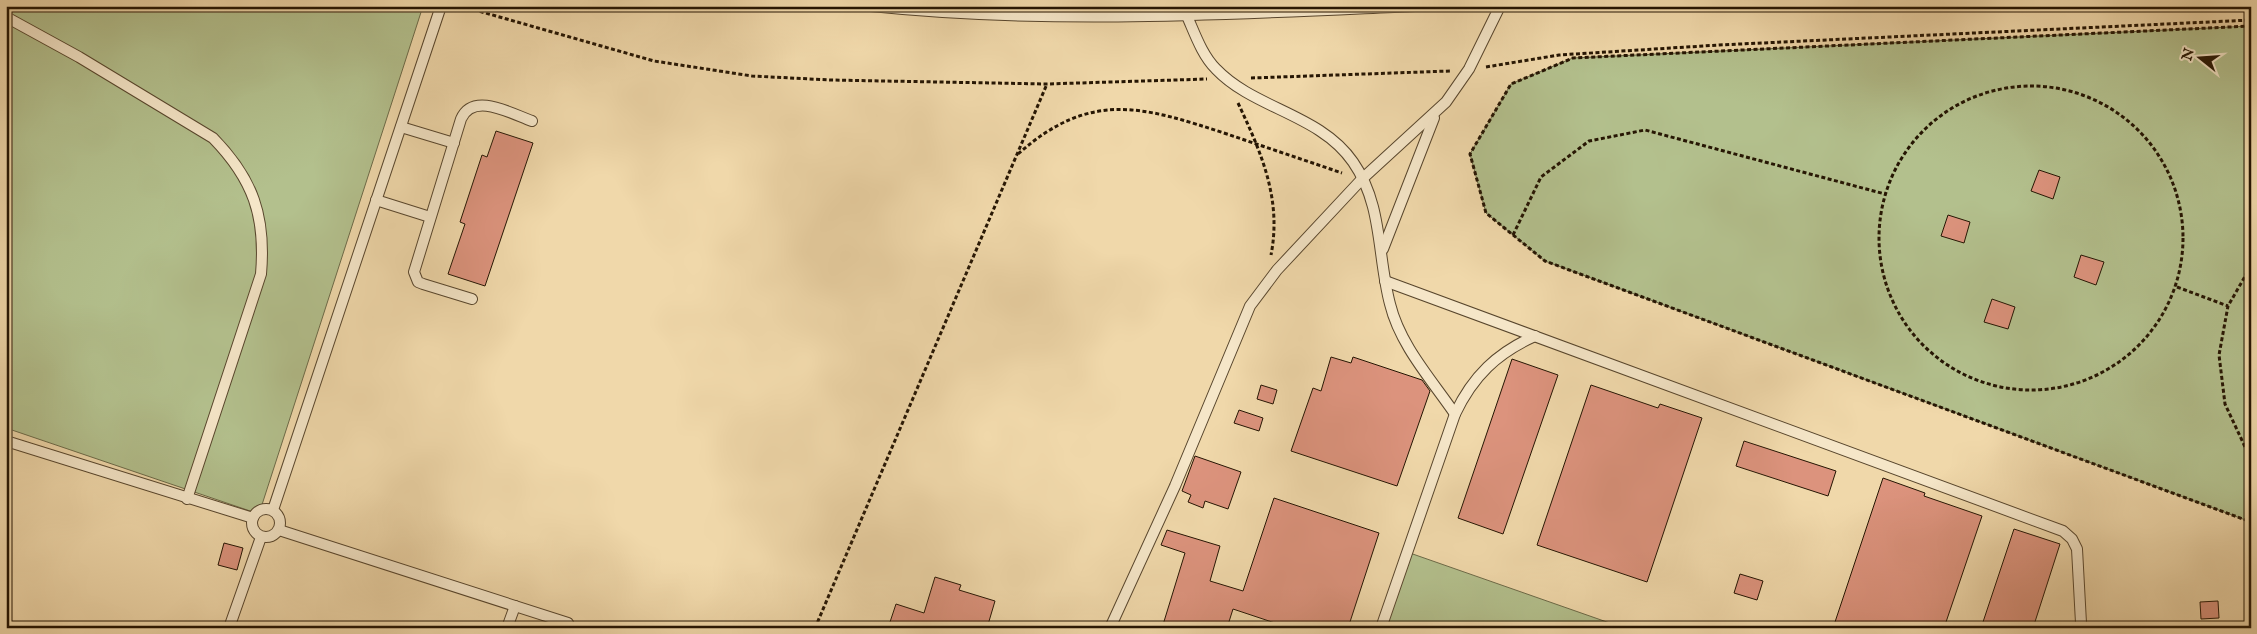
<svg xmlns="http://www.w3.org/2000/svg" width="2257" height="634" font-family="'IM FELL English',serif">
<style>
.green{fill:#b3c08d;stroke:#6c6a48}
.building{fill:#dc937d;stroke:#251503}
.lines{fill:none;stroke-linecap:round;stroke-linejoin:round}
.service-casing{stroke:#58462d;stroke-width:12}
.path{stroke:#251503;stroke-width:3;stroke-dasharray:4 2.5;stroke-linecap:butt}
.service{stroke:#f5e6c8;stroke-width:10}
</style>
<rect width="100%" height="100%" fill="#f0d8aa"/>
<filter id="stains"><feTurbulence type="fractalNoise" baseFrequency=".004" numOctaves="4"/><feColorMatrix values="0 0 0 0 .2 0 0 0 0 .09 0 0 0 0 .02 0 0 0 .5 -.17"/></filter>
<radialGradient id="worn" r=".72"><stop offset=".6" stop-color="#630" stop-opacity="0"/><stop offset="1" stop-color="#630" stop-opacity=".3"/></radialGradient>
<g class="green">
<path d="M6,6H423L259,514L6,428Z"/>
<path d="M2251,26V522L1545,261L1486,213L1470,154L1511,84L1573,58Z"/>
<path d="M1407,552L1624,628H1382Z"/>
</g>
<g class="building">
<path d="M496,131L533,143L485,286L448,274L465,224L460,222L482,155L487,157Z"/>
<path d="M2039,170L2060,177L2053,199L2031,191Z"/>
<path d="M1948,215L1970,222L1964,243L1941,236Z"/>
<path d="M2081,255L2104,262L2096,285L2074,277Z"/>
<path d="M1992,299L2015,307L2008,329L1984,322Z"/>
<path d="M1331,357L1351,363L1353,357L1422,380L1430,391L1397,486L1291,451L1313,388L1321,391Z"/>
<path d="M1512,359L1558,375L1503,534L1458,518Z"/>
<path d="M1261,385L1277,390L1273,404L1257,399Z"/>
<path d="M1591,385L1658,408L1660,404L1702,418L1647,582L1537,545Z"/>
<path d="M1239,410L1263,418L1259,431L1234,423Z"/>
<path d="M1744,441L1836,471L1828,496L1736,466Z"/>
<path d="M1195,456L1241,472L1228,509L1205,501L1203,508L1188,502L1191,495L1182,491Z"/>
<path d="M1883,478L1925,493L1924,496L1982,516L1944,628H1833Z"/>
<path d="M1274,498L1379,533L1348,628H1280L1281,625L1233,609L1227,628H1162L1185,553L1161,545L1167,530L1220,546L1210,581L1243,591Z"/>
<path d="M2014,529L2060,544L2033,628H1981Z"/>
<path d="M224,543L243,548L237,570L218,565Z"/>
<path d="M1740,574L1763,581L1757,600L1734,593Z"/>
<path d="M935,577L961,585L959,590L995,601L987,628H888L896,604L924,613Z"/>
<path d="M2218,601L2219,618L2201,619L2200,602Z"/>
</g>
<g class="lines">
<defs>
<g id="service">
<path d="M871,6C1052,25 1233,14 1415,6"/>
<path d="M1187,16C1195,34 1202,55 1216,69C1254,109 1320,114 1353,162C1383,205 1377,255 1390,304C1400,345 1431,379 1455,414"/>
<path d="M6,17L79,57L213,138C253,179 266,216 261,274L187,499"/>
<path d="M401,127L454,143"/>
<path d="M376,200L430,217"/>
<path d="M1383,249L1434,118"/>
<path d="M1385,281L2063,531L2072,539L2077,549L2081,623"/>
<path d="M472,299L423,284L418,282L414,272L461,119C473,91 512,114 532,121"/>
<path d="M6,441L253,518"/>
<circle cx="266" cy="523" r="14"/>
<path d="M273,510L441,6"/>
<path d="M279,530L568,623"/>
<path d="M229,628L261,537"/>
<path d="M507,628L515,606"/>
<path d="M1110,628L1175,486L1250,306L1277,270L1362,179L1446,102L1469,69L1500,6"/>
<path d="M1381,628L1455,414C1473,376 1497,353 1535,336"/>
</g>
</defs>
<use href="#service" class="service-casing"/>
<g class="path">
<path d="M461,6L654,61L752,76L830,80L1047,84L1207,79"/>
<path d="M2251,26L1573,58L1511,84L1470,154L1486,213L1545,261L2251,522"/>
<path d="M1486,67L1559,55L1719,45L2251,20"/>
<path d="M1251,78L1450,71"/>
<circle cx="2031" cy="238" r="152"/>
<path d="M1238,103C1261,152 1282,199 1271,255"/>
<path d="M1018,154C1091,89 1144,107 1227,134C1265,147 1304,160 1342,173"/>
<path d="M1513,235L1541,177L1589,141L1645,130L1885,194"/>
<path d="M2251,266L2228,306L2219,355L2225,404L2246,449L2251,455"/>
<path d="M2177,287L2228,306"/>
<path d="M815,628L1047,84"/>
</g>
<use href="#service" class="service"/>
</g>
<rect width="2257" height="634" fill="none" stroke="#f0d8aa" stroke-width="25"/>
<rect x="8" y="8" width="2242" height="619" fill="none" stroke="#251503" stroke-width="2.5"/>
<rect x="12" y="12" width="2232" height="609" fill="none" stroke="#251503"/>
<g transform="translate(2200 58) rotate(287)" stroke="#f5e6c8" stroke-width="4" paint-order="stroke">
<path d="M0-4L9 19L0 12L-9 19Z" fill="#251503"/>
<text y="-8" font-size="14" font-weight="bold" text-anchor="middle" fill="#251503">N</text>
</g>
<rect width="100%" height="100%" filter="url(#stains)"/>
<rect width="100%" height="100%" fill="url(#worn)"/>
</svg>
